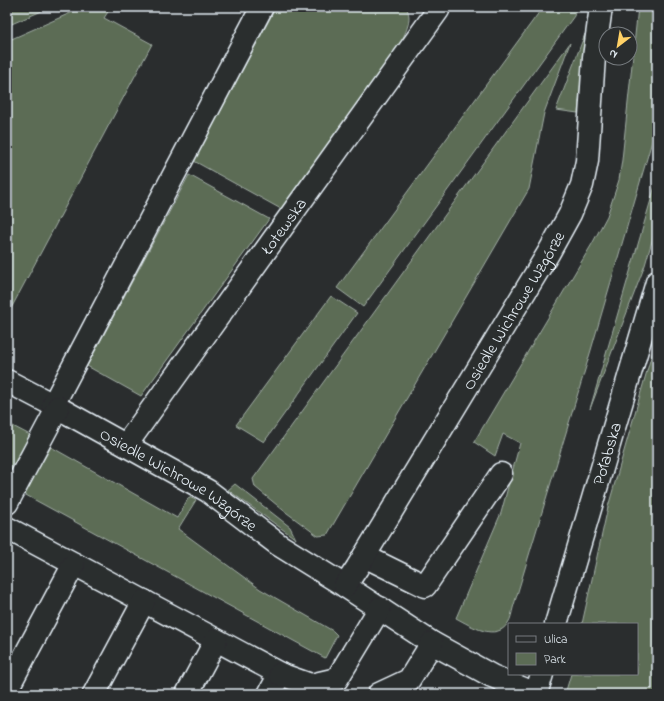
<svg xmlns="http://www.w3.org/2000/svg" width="664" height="701" font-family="'Indie Flower',sans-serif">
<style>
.green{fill:#5c6c55;stroke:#a2aea6}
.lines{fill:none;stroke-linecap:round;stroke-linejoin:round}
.minor-casing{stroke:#e8f1f8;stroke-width:25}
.minor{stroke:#2a2d2e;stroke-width:22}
.labels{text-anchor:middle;stroke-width:4;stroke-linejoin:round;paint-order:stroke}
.street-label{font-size:17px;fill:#e8f1f8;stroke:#2a2d2e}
</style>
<rect width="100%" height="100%" fill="#2a2d2e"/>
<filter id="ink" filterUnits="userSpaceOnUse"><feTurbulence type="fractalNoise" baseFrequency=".025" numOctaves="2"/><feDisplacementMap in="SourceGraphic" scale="8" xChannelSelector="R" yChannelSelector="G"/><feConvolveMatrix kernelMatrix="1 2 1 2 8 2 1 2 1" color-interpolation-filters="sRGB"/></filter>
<g filter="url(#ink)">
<g class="green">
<path d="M7,7H51L7,26Z"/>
<path d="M84,7H111L104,18L152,44L7,316V41Z"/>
<path d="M276,7H406C413,19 406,31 401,42L281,209L194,161Z"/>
<path d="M543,7H576L574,16L363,307L337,288Z"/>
<path d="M638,7H657V124L591,350L513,608C512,612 511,619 508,623C496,642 471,626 456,618L501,513L520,443L503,434L495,456L474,442L592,244L607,216L619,180L622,160Z"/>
<path d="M585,34L578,113L556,110Z"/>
<path d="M570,43L544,113L529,189L327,535L318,536L283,510L255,487L253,479Z"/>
<path d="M189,175L269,219L141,396L87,366Z"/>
<path d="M657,179V224L645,265L590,409Z"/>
<path d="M331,296L357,313L264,442L236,425Z"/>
<path d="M657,336V694H565L571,674H637V624H582L608,507Z"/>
<path d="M7,423L30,435L7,476Z"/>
<path d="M51,447L177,518L189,497L196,500L178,529L260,589L333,631L337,635L325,658L24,494Z"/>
<path d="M235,484L290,527L296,539L228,490Z"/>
</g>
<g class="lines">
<defs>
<g id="minor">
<path id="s1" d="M7,381L53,405L208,491L279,545L345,586L432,643L492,676L536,694"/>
<path d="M53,405L262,7"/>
<path id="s2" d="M126,445L438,10L434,7"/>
<path d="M7,503L58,407"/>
<path d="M7,528L280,674L269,694"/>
<path d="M364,556L425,586L501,474"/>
<path id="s3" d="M345,586L357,568L549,252L570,214L582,185L587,161L594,57L601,7"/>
<path id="s4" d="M556,624L657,282"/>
<path d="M280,674L311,685L337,679L380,608"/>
<path d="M7,689L74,564"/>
<path d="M94,694L144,601"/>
<path d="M187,694L216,640"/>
<path d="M379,694L409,680L432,643"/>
<path d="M536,694L542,674"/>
</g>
</defs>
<use href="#minor" class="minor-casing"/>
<use href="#minor" class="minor"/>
</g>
</g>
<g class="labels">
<g class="street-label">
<text dy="6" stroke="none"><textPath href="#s2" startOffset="270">Łotewska</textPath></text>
<text dy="6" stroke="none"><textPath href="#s3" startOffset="323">Osiedle Wichrowe Wzgórze</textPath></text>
<text dy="6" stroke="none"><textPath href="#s4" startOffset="178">Połabska</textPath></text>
<text dy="6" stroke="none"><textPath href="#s1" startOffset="198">Osiedle Wichrowe Wzgórze</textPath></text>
</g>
</g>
<rect width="664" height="701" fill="none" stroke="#2a2d2e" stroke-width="24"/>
<rect x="12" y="12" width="640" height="677" fill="none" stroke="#e8f1f8" stroke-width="1.5" filter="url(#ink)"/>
<rect x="508" y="623" width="130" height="52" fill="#2a2d2e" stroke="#767b7f"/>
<rect x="516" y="636" width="20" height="6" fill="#2a2d2e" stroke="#767b7f"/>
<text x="544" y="643" font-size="12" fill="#e8f1f8">Ulica</text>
<rect x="516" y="653" width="20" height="12" fill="#5c6c55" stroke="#767b7f"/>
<text x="544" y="663" font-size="12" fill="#e8f1f8">Park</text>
<g transform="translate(618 46) rotate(211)"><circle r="19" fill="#2a2d2e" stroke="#767b7f"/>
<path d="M0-3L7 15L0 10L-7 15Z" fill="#ffd166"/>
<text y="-6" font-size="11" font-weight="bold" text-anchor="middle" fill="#e8f1f8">N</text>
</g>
</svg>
